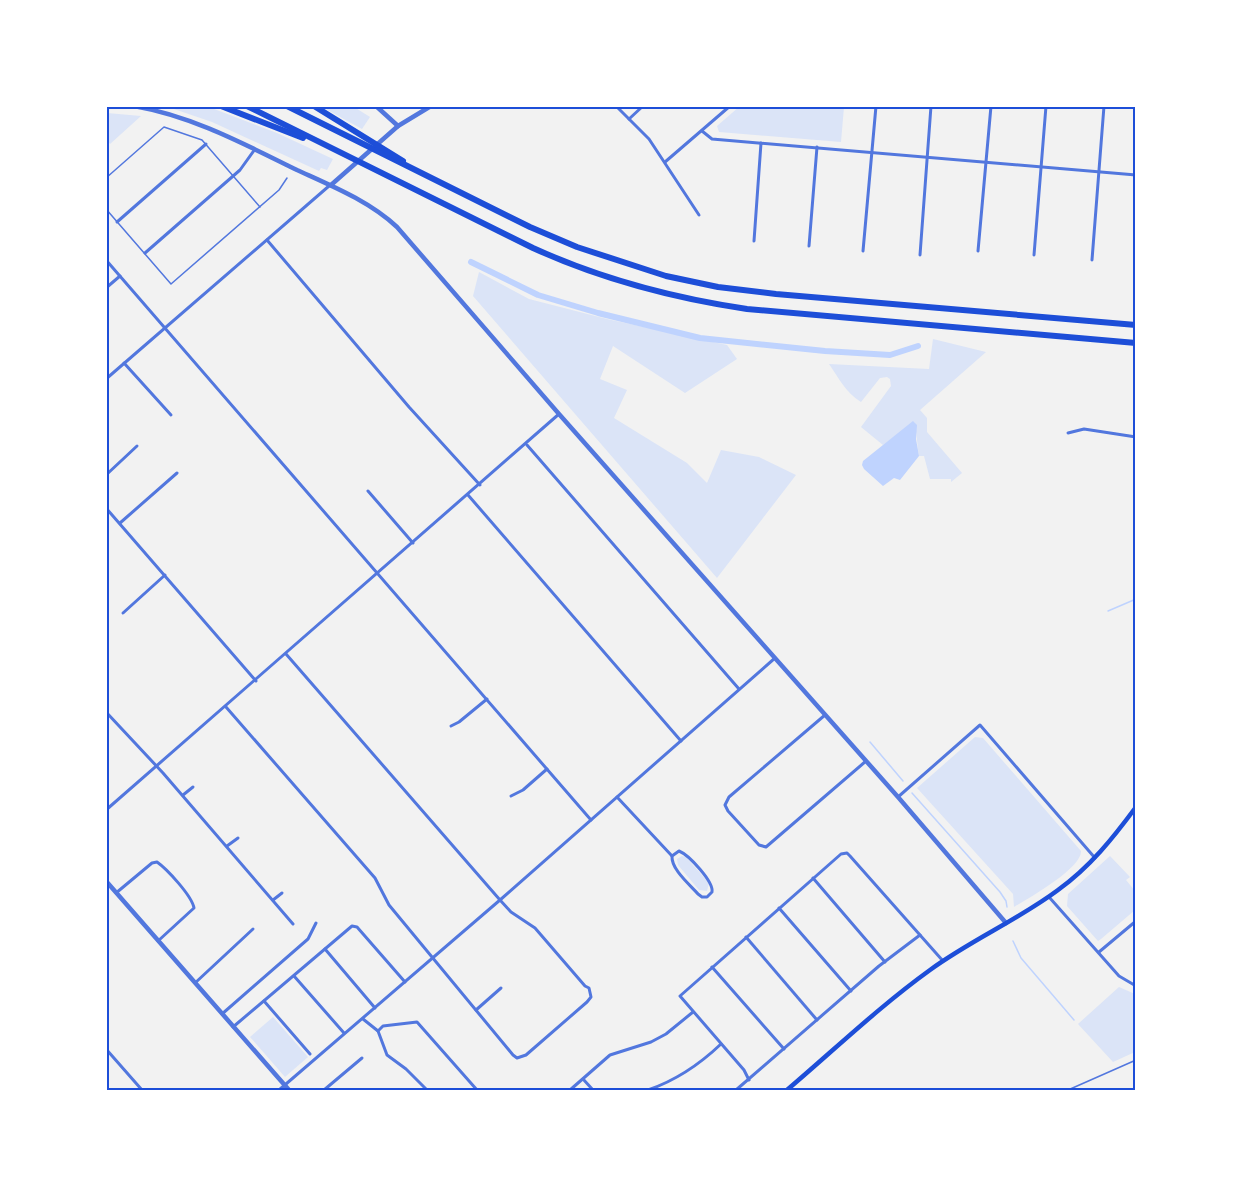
<svg xmlns="http://www.w3.org/2000/svg" width="1242" height="1197" font-family="Quicksand,sans-serif">
<style>
.green{fill:#dbe4f7}
.water{fill:#bfd3fe}
.lines{fill:none;stroke-linecap:round;stroke-linejoin:round}
.stream{stroke:#bfd3fe;stroke-width:1.5}
.canal{stroke:#bfd3fe;stroke-width:6}
.service{stroke:#5277de;stroke-width:1.5}
.minor{stroke:#5277de;stroke-width:3}
.tertiary{stroke:#5277de;stroke-width:4.5}
.secondary{stroke:#1d4ed8;stroke-width:4.5}
.motorway{stroke:#1d4ed8;stroke-width:6}
.neatline{fill:none;stroke:#1d4ed8;stroke-width:2}
</style>
<rect width="100%" height="100%" fill="#f2f2f2"/>
<g class="green">
<path d="M740,106L844,107L841,142L719,132L717,126Z"/>
<path d="M168,107H209L277,133L333,159L327,170L321,168L319,171L212,122Z"/>
<path d="M322,107H354L370,117L362,129Z"/>
<path d="M107,113L141,116L110,144L107,140Z"/>
<path d="M479,272L529,299L607,319L727,345L737,359L685,393L613,346L600,379L627,390L614,418L687,463L707,483L721,450L759,457L796,475L717,578L473,296Z"/>
<path d="M933,339L986,352L920,410L927,418V432L962,473L951,482V479H930L924,456H919C917,444 917,433 914,422L883,445L861,427L891,386L890,379L887,377L880,378L861,402C847,394 838,377 829,364L929,369Z"/>
<path d="M975,737L983,738L1081,851C1082,868 1029,898 1014,907L1013,894L917,788Z"/>
<path d="M682,856L686,857L709,883L707,891L699,890L678,865L677,859Z"/>
<path d="M1110,856L1130,877L1126,880L1135,891V910L1101,939L1098,941L1067,906L1068,894Z"/>
<path d="M1119,987L1135,994V1052L1113,1062L1078,1024Z"/>
<path d="M273,1017L308,1057L285,1077L250,1037Z"/>
</g>
<path class="water" d="M913,421L917,425L916,439L919,456L900,480L894,478L883,486L864,469L862,465L863,461Z"/>
<g class="lines">
<g class="stream">
<path d="M1108,611L1136,599"/>
<path d="M870,742L903,781"/>
<path d="M912,793L1000,892L1006,901L1007,907"/>
<path d="M1013,941L1021,958L1074,1020"/>
</g>
<path class="canal" d="M471,262L538,295L598,313L700,338L825,351L890,355L918,346"/>
<g class="service">
<path d="M106,178L164,127L202,140L260,207"/>
<path d="M106,209L171,284L279,190L287,178"/>
<path d="M1068,1090L1136,1060"/>
</g>
<g class="minor">
<path d="M616,106L649,139L699,215"/>
<path d="M629,119L643,106"/>
<path d="M702,131L712,139L1136,175"/>
<path d="M665,162L730,106"/>
<path d="M117,222L206,144"/>
<path d="M267,240L409,407L480,485"/>
<path d="M754,241L761,143"/>
<path d="M809,246L817,147"/>
<path d="M863,251L876,106"/>
<path d="M978,251L991,106"/>
<path d="M145,253L240,170L255,149"/>
<path d="M920,255L931,106"/>
<path d="M1034,255L1046,106"/>
<path d="M106,260L591,820"/>
<path d="M1092,260L1104,106"/>
<path d="M106,288L120,276"/>
<path d="M124,363L171,415"/>
<path d="M106,379L329,186"/>
<path d="M1068,433L1084,429L1136,437"/>
<path d="M527,445L739,689"/>
<path d="M106,475L137,446"/>
<path d="M368,491L413,543"/>
<path d="M468,495L681,741"/>
<path d="M106,508L256,681"/>
<path d="M120,523L177,473"/>
<path d="M123,613L165,575"/>
<path d="M226,707L375,878L389,905L513,1055L517,1058L526,1055L587,1002L591,997L589,988L585,986L535,928L511,912L500,900L286,654"/>
<path d="M106,712L163,773L293,924"/>
<path d="M825,715L729,797L725,805L728,811L759,845L766,847L866,761"/>
<path d="M451,726L459,722L487,699"/>
<path d="M183,795L193,787"/>
<path d="M511,796L523,790L547,769"/>
<path d="M617,797L672,856"/>
<path d="M898,797L980,725L1095,858"/>
<path d="M106,810L559,414"/>
<path d="M227,846L238,838"/>
<path d="M679,851C689,855 714,882 712,892L707,897H702L698,894C689,884 671,869 672,856Z"/>
<path d="M813,878L885,962"/>
<path d="M116,893L152,863L157,862C167,869 192,896 194,908L158,941"/>
<path d="M1049,897L1119,976L1136,986"/>
<path d="M273,900L282,893"/>
<path d="M779,908L851,991"/>
<path d="M746,937L817,1020"/>
<path d="M325,949L375,1008"/>
<path d="M1099,952L1136,921"/>
<path d="M712,967L784,1049"/>
<path d="M294,976L344,1033"/>
<path d="M195,983L253,929"/>
<path d="M264,1001L310,1054"/>
<path d="M476,1010L501,988"/>
<path d="M222,1014L308,939L316,923"/>
<path d="M363,1019L378,1031L383,1026L417,1022L477,1090"/>
<path d="M233,1027L352,926L357,927L405,982"/>
<path d="M378,1031L387,1055L406,1069L427,1090"/>
<path d="M106,1049L142,1090"/>
<path d="M583,1079L593,1090"/>
<path d="M749,1080L744,1070L680,996L841,854L847,853L850,856L943,961"/>
<path d="M279,1090L500,900L775,658"/>
<path d="M324,1090L362,1058"/>
<path d="M570,1090L610,1055L651,1042L666,1034L693,1012"/>
<path d="M648,1090C677,1080 699,1065 721,1044"/>
<path d="M736,1090L879,966L920,935"/>
</g>
<g class="tertiary">
<path d="M134,106C192,116 244,144 297,170C332,186 369,201 397,227L559,414L898,797L1006,923"/>
<path d="M376,106L398,126"/>
<path d="M331,185L398,126L431,106"/>
<path d="M106,881L289,1090"/>
</g>
<path class="secondary" d="M787,1090C834,1050 880,1006 930,970C971,940 1018,920 1058,890C1090,867 1113,838 1136,807"/>
<g class="motorway">
<path d="M221,106L303,138"/>
<path d="M247,106L533,248C601,279 673,298 747,309L1136,343"/>
<path d="M287,106L530,227L577,247L666,276L718,287L776,294L1136,325"/>
<path d="M314,106L403,161"/>
</g>
</g>
<rect width="1242" height="1197" fill="none" stroke="#ffffff" stroke-width="216"/>
<rect x="108" y="108" width="1026" height="981" class="neatline"/>
</svg>
